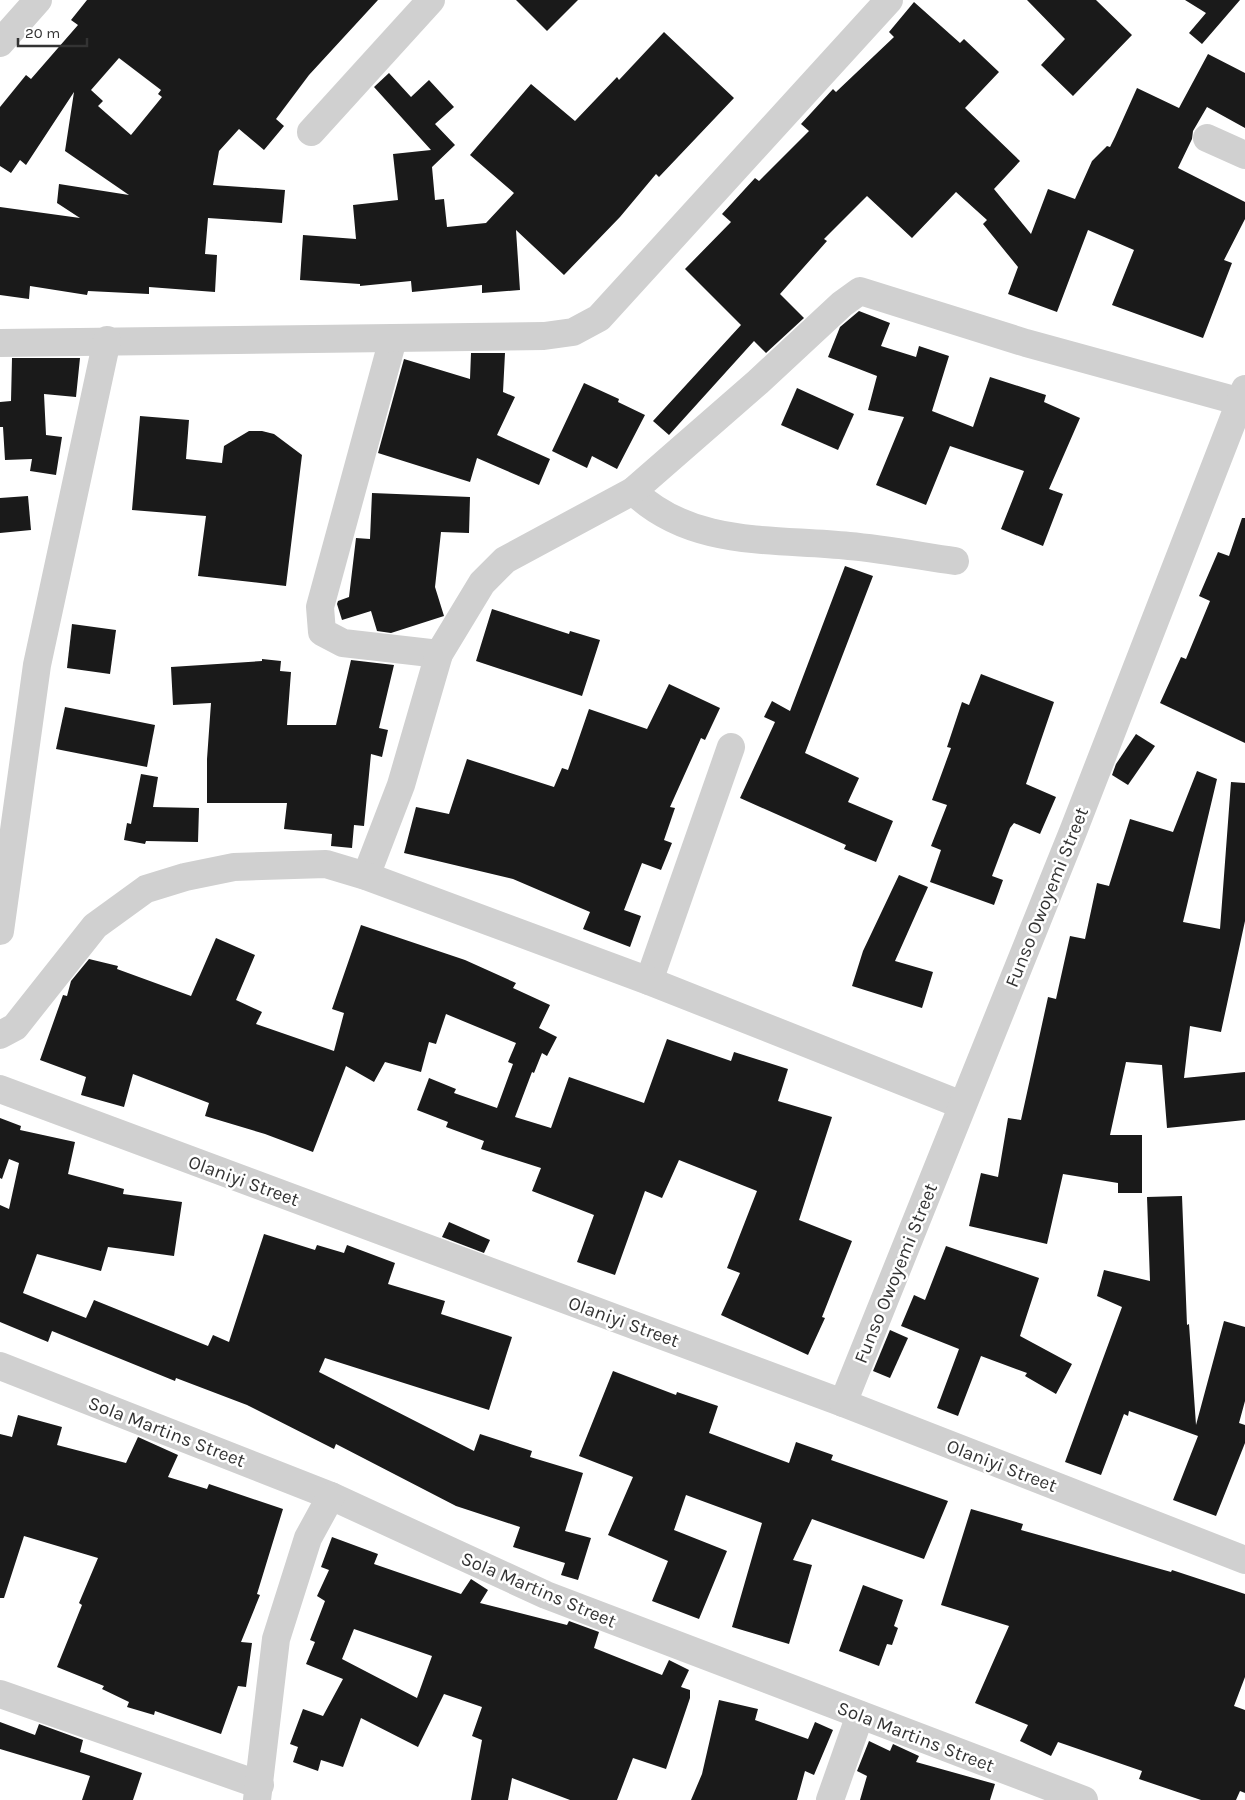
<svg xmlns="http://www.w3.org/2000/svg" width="1245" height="1800" font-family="Karla,sans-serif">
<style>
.building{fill:#1a1a1a;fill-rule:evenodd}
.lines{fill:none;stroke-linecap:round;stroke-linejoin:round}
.minor{stroke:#d0d0d0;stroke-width:28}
.labels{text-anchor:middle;stroke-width:5;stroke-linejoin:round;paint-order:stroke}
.street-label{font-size:19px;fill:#333;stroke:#fff}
</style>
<rect width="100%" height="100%" fill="#fff"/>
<g class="building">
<path d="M87,0H378L309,75L276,119L284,126L264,150L239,129L219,151L213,185L285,190L282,223L208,218L205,254L217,255L215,292L149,287V294L88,291L87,295L30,286L29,299L0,295V207L80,218L57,203L59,184L129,195L65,151L74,92L26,165L20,160L11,173L0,166V107L26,75L31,79L78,25L71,20ZM119,58L161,90L158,94L162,97L131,135L98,106L103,101L91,90Z"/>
<path d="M516,0H578L547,31Z"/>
<path d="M1027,0H1096L1132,35L1073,96L1041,65L1065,39Z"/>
<path d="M1185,0H1240L1202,44L1189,33L1206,13Z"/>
<path d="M914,2L960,43L964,39L999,72L965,108L1020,161L994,189L1031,234L1048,189L1075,199L1092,161L1107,146L1110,147L1115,137L1137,88L1179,108L1208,54L1245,73V128L1207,107L1193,131L1192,139L1178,168L1245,202V219L1224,260L1232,263L1203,338L1112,305L1134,250L1088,230L1057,312L1008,294L1018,267L983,224L987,220L956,192L912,238L867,196L824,239L827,241L780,294L804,318L766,353L754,341L669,435L653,421L741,325L685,269L731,222L722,214L755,178L759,181L809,131L801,124L833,89L836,92L894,37L889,32Z"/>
<path d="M664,32L734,98L659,177L656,174L620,217L564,275L516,230L520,290L482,293V285L412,292L411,281L360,286V284L300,280L303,235L356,239L353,205L398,200L393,154L431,150L374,87L389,73L411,97L429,80L454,107L435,124L455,145L432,167L435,200L444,199L447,227L486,223L514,193L470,155L531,84L575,121L617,77L619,80Z"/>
<path d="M859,311L890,323L881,346L916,357L919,346L949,356L932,411L973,427L990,377L1046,395L1044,402L1080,418L1049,489L1063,494L1043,546L1001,529L1024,471L950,446L926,505L876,485L904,417L868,410L877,376L828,357L840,327Z"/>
<path d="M471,353H505L503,392L515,397L497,435L550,459L539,485L477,458L470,482L378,453L404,359L470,379Z"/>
<path d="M12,358H80L76,397L44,394L46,435L62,437L56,475L30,471L32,459L5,460L3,427H0V402L11,401Z"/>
<path d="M584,383L619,399L618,402L645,415L617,469L592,456L587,468L552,451Z"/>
<path d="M797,388L854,414L838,450L781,425Z"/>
<path d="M140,416L189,420L186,459L222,463L224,446L249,431H262L274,434L302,455L286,586L198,576L206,516L132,510Z"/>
<path d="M372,493L470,497L469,533L441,532L435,587L444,616L391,633L377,631L371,611L342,620L337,604L338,601L349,597L356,538L370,539Z"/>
<path d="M28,496L31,530L0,533V498Z"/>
<path d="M1242,518H1245V743L1160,703L1181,657L1186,659L1210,601L1199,596L1218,552L1229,556Z"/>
<path d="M845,566L873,576L805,753L859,778L848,802L893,821L876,862L844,849L846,845L740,798L775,722L764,717L772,701L790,711Z"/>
<path d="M492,609L569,634L570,631L600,640L582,696L476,661Z"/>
<path d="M72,624L116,630L110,674L67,668Z"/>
<path d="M262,659L281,661L280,671L291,672L287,725H336L351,660L394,665L379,728L388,730L382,757L371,754L364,826L354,825L352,848L331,846L332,834L284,829L287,803H207V759L211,703L173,705L171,667L262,661Z"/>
<path d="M981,674L1054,702L1026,784L1056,797L1040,834L1014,823L1010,828L992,876L1003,880L994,905L930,882L941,850L931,846L947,805L932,800L951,748L947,747L962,702L969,705Z"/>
<path d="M669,684L720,708L705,740L701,738L670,807L675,808L664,840L672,843L661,870L642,863L624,910L641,916L630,947L583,929L590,912L513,879L404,853L416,807L449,814L467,759L554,787L562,768L568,770L589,709L647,729Z"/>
<path d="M65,707L155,725L147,767L56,749Z"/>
<path d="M1136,734L1155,746L1128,785L1112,775L1116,764Z"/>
<path d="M1197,771L1217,779L1183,922L1220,929L1231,782L1245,783V921L1221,1032L1190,1026L1184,1078L1245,1072V1120L1167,1128L1162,1065L1126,1062L1110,1135H1142V1193H1118V1183L1063,1174L1047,1244L969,1226L981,1173L998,1177L1008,1118L1021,1120L1048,997L1056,999L1070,936L1085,939L1097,883L1109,886L1130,819L1173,832Z"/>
<path d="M141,774L158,777L153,807L199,808L198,842L146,841L145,844L124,840L127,823L131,824Z"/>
<path d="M899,875L928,887L895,961L933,972L922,1008L852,986L863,951Z"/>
<path d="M361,925L465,960L516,983L513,988L550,1005L539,1028L557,1037L547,1056L542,1053L534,1073L532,1072L515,1117L551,1128L569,1077L644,1103L667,1039L731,1061L734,1052L788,1069L778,1101L832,1117L799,1220L852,1241L822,1317L825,1318L808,1355L721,1315L740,1273L727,1268L757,1191L679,1160L662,1198L645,1191L615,1275L577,1262L594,1215L532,1191L541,1168L481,1149L484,1141L446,1127L448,1122L417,1110L429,1078L456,1089L454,1093L497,1108L513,1064L508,1062L516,1043L446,1014L436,1044L429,1042L421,1072L385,1062L374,1082L346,1066L313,1152L265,1134L205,1116L209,1103L133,1074L124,1107L81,1095L86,1077L40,1060L63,995L67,996L71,981L89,959L118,966L117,969L191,996L216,938L255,955L236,1000L262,1012L256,1024L334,1051L344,1013L332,1009Z"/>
<path d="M0,1118L21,1126L20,1130L75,1142L68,1174L124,1189L123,1194L182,1202L174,1256L108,1247L101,1271L37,1254L23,1293L86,1318L94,1300L208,1346L213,1335L229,1342L264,1234L315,1250L317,1245L344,1253L347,1245L395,1263L388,1284L445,1301L441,1314L512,1337L489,1410L325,1358L319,1372L474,1451L480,1434L532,1451L530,1457L583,1473L565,1531L591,1538L578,1580L561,1575L565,1563L513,1547L520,1527L456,1506L336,1444L334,1449L247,1405L176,1378L175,1381L52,1331L48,1342L0,1322V1205L9,1209L19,1163L9,1159L2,1179L0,1178Z"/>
<path d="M1182,1196L1187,1325L1189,1324L1196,1425L1224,1321L1245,1327V1401L1239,1423L1245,1425V1443L1216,1516L1173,1500L1198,1436L1129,1411L1128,1416L1124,1414L1101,1475L1065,1462L1122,1307L1097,1296L1104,1270L1150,1281L1147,1197Z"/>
<path d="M449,1222L490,1240L484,1253L442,1237Z"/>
<path d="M946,1246L1039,1278L1020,1336L1072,1364L1056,1394L1025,1376L1027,1373L981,1356L958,1416L937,1408L959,1349L901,1326L914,1295L925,1300Z"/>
<path d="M890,1330L908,1338L890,1378L873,1371Z"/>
<path d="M613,1371L676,1395L677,1392L718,1406L709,1433L789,1463L796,1442L833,1455L831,1460L948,1501L924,1559L812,1519L793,1560L812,1565L789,1644L732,1627L762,1523L686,1495L674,1530L727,1551L699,1619L652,1601L668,1561L608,1535L633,1477L579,1456Z"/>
<path d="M18,1415L62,1427L57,1445L126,1463L138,1437L178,1455L168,1477L207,1489L209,1484L283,1509L257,1594L260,1595L241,1642L252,1643L246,1687L238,1686L221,1734L155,1711L154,1715L127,1707L129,1702L102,1689L104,1686L57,1667L82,1605L79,1603L98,1558L24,1536L4,1598H0V1434L12,1437Z"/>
<path d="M971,1509L1023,1524L1021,1530L1171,1572L1172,1570L1245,1594V1677L1234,1706L1245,1710V1793L1240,1791L1236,1800H1201L1139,1779L1142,1771L1058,1742L1051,1756L1020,1741L1028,1725L975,1703L1009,1626L941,1605Z"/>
<path d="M332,1537L378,1554L374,1564L461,1594L471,1579L488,1590L480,1603L567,1625L569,1621L599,1632L594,1648L662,1675L669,1660L689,1670L681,1687L690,1690V1698L666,1769L633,1758L617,1800H570L512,1778L508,1800H471L482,1740L472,1736L482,1707L444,1694L418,1747L361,1718L343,1767L321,1760L318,1771L293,1762L298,1747L290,1744L303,1709L323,1716L343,1679L306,1664L315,1642L310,1640L325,1601L317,1596L329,1570L321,1567ZM354,1629L432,1656L417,1698L342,1659Z"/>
<path d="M863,1585L903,1600L894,1626L898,1628L892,1645L887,1644L879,1666L839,1651Z"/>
<path d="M719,1700L758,1709L755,1720L808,1739L815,1722L833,1730L814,1775L805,1771L797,1800H691L702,1774Z"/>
<path d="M0,1722L35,1735L39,1724L83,1740L80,1752L142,1773L133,1800H82L90,1776L0,1749Z"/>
<path d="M869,1741L890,1751L893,1744L919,1756L916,1762L995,1784L990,1800H860L867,1776L857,1771Z"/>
</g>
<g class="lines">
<g class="minor">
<path d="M0,43L38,0"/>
<path d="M311,132L431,0"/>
<path d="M1207,138L1245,155"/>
<path d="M393,339L320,607L322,632L343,643L439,654"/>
<path d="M0,343L544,336L573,332L599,318L889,0"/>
<path d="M633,491C692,548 773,538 849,546C884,549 920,556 955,561"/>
<path d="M366,876L401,785L439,654L482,583L505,560L633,491L758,382L842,304L860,291L1026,343L1245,403"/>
<path d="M0,931L37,665L107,340"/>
<path d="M649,981L731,747"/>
<path d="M0,1035L15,1027L95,926L146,889L185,877L234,867L326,864L366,876L649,981L962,1105"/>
<path d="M0,1089L843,1403L1245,1560"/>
<path d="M0,1366L331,1496L546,1595L1084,1800"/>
<path d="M843,1403L1074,829L1245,389"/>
<path d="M0,1694L260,1785"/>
<path d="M257,1800L276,1639L308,1538L331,1496"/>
<path d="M830,1800L860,1715"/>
</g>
</g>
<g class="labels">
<g class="street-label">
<text transform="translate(1046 897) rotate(-68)" y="7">Funso Owoyemi Street</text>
<text transform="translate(244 1180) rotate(20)" y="7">Olaniyi Street</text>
<text transform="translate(895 1273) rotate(-68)" y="7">Funso Owoyemi Street</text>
<text transform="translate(624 1321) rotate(20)" y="7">Olaniyi Street</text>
<text transform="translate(167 1431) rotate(21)" y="7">Sola Martins Street</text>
<text transform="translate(1002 1465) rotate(21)" y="7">Olaniyi Street</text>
<text transform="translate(539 1589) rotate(23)" y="7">Sola Martins Street</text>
<text transform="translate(916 1736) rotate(21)" y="7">Sola Martins Street</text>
</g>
</g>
<path d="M18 38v8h69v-8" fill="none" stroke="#333333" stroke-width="2.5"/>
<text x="25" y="38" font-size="15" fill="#333333" stroke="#ffffff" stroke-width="4" paint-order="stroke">20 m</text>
</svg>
